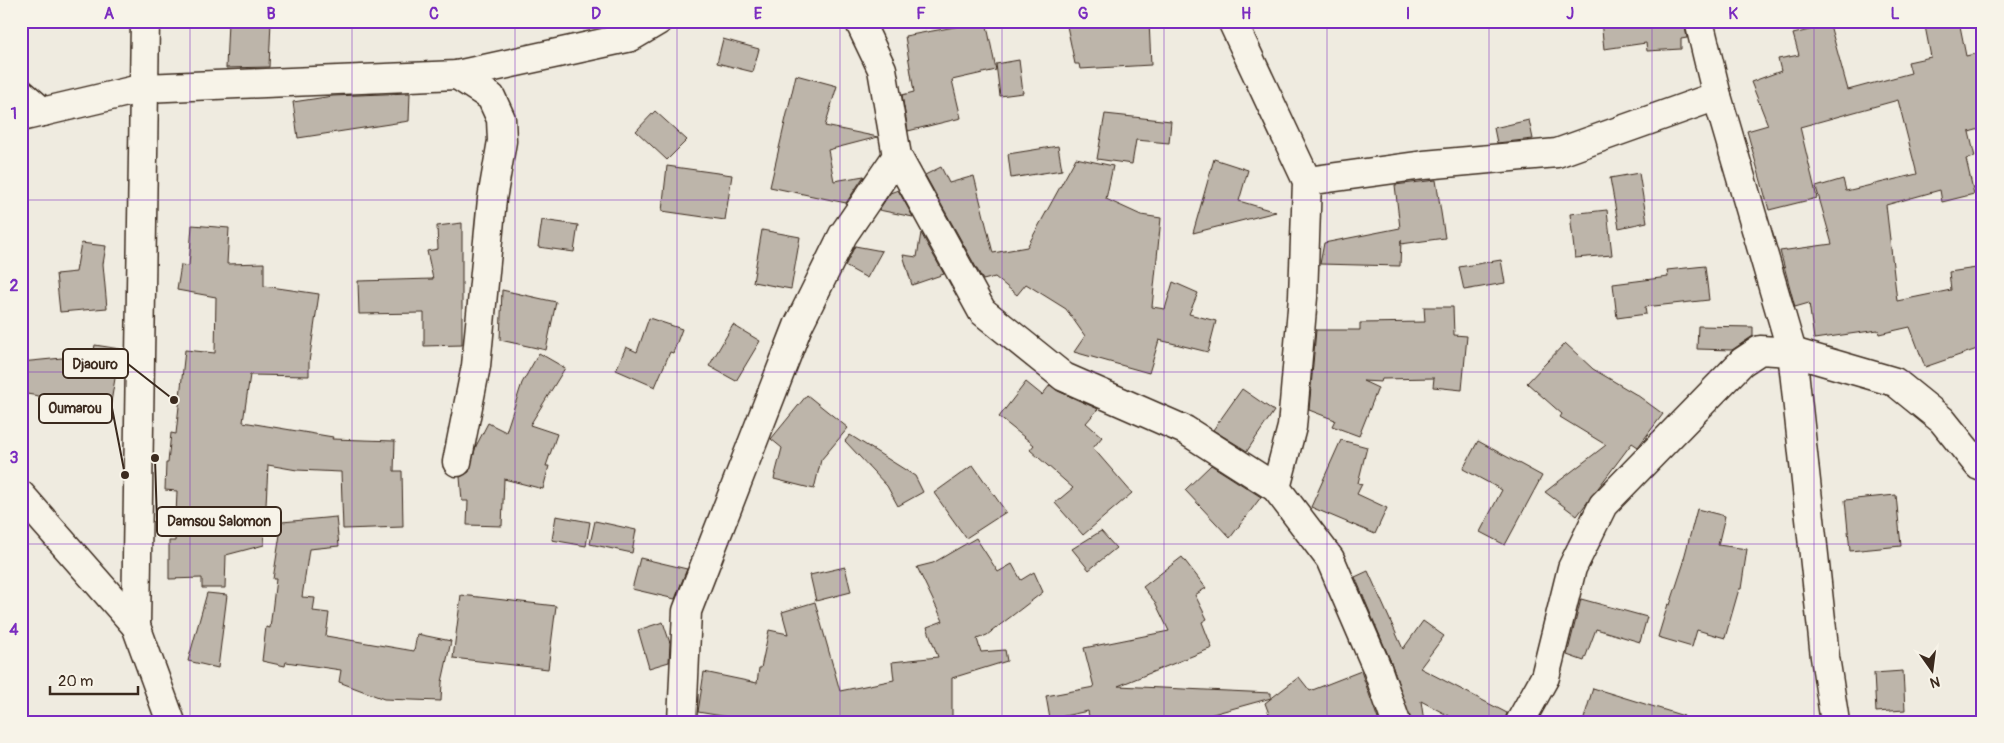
<svg xmlns="http://www.w3.org/2000/svg" width="2004" height="743" font-family="Pangolin,sans-serif">
<style>
.building{fill:#bdb5aa;stroke:#3b2a1e}
.lines{fill:none;stroke-linecap:round;stroke-linejoin:round}
.street-casing{stroke:#3b2a1e;stroke-width:31}
.street{stroke:#f7f3e8;stroke-width:28}
.grid{fill:none;stroke:#7b2cbf;stroke-width:1;stroke-opacity:0.55}
.leader{fill:none;stroke:#3b2a1e;stroke-width:2}
.callout-dot{fill:#3b2a1e;stroke:#f7f3e8;stroke-width:2}
.callout{fill:#f7f3e8;stroke:#3b2a1e;stroke-width:2}
.callout-label{font-size:14px;text-anchor:middle;font-weight:bold;fill:#3b2a1e}
.neatline{fill:none;stroke:#7b2cbf;stroke-width:2}
.grid-label{font-size:16px;text-anchor:middle;font-weight:bold;fill:#7b2cbf}
</style>
<rect width="100%" height="100%" fill="#efebe0"/>
<filter id="ink" filterUnits="userSpaceOnUse"><feTurbulence type="fractalNoise" baseFrequency=".02" numOctaves="2"/><feDisplacementMap in="SourceGraphic" scale="10" xChannelSelector="R" yChannelSelector="G"/><feConvolveMatrix kernelMatrix="1 2 1 2 8 2 1 2 1" color-interpolation-filters="sRGB"/></filter>
<g filter="url(#ink)">
<g class="building">
<path d="M228,21H271L269,67L226,68Z"/>
<path d="M959,21H986L996,70L952,80L961,118L908,131L902,95L914,92L905,36L960,26Z"/>
<path d="M1091,21H1149L1151,65L1080,69L1079,64H1075L1067,26Z"/>
<path d="M1601,21H1684L1687,38L1681,39V49L1647,51L1646,43L1604,49Z"/>
<path d="M1924,21H1959L1966,56L1983,52V128L1969,132L1975,157L1966,159L1974,194L1942,202L1940,190L1886,205L1897,301L1951,290L1949,272L1983,267V347L1925,367L1910,327L1879,334L1878,330L1814,339L1809,303L1795,307L1780,251L1832,244L1816,187L1843,179L1846,191L1917,174L1898,100L1800,127L1817,198L1769,210L1747,131L1768,125L1751,82L1781,71L1778,59L1799,55L1793,34L1830,25L1848,90L1911,73L1908,62L1931,57Z"/>
<path d="M723,39L759,49L753,72L717,63Z"/>
<path d="M1019,60L1023,93L1000,96L996,64Z"/>
<path d="M796,75L837,86L825,126L878,137L828,150L834,181L864,176L846,203L770,187Z"/>
<path d="M410,93L409,121L298,138L293,102L333,96Z"/>
<path d="M655,111L687,140L667,160L636,131Z"/>
<path d="M1105,114L1171,121L1169,143L1136,140L1132,164L1097,159Z"/>
<path d="M1529,120L1533,139L1497,143L1494,128Z"/>
<path d="M1058,146L1062,170L1011,178L1008,154Z"/>
<path d="M1076,158L1113,166L1106,199L1141,215L1161,218L1152,307L1165,309L1173,282L1198,293L1189,314L1216,321L1208,352L1159,340L1149,373L1074,352L1085,336L1066,309L1026,284L1017,295L995,277L983,280L925,175L941,167L949,183L974,176L993,253L1027,247Z"/>
<path d="M1214,159L1248,170L1239,201L1276,212L1193,233Z"/>
<path d="M667,166L732,175L725,220L662,211Z"/>
<path d="M1639,173L1647,222L1619,228L1610,178Z"/>
<path d="M1436,180L1445,238L1401,244V240L1400,266L1320,264L1324,243L1400,228L1395,185Z"/>
<path d="M898,190L913,217L879,210L890,193Z"/>
<path d="M1607,210L1612,255L1575,258L1570,214Z"/>
<path d="M542,220L578,225L574,252L538,247Z"/>
<path d="M462,223V345L424,346V313L359,314L358,281L433,279L427,251L438,249L437,226Z"/>
<path d="M192,225L229,228L227,264L264,263V286L319,294L309,362V376L250,375L243,422L333,437L332,439L395,441L394,471H402L403,527L343,529L341,472L297,470L268,465L264,545L226,555L225,588H202V578L169,579V541H175L177,491L165,490L166,463H168L171,433L176,434L185,350L215,353L216,297L177,290L181,265L189,266Z"/>
<path d="M762,230L800,237L791,289L753,282Z"/>
<path d="M921,233L944,274L912,285L903,255L917,257Z"/>
<path d="M81,243L106,246L103,264L107,308L60,312L56,274L76,272Z"/>
<path d="M855,246L882,251L867,278L845,266Z"/>
<path d="M1501,260L1505,283L1464,290L1459,267Z"/>
<path d="M1705,266L1709,300L1645,307L1646,314L1617,318L1613,284L1668,277L1667,270Z"/>
<path d="M502,290L556,302L546,350L500,340Z"/>
<path d="M1424,307H1453L1454,335L1467,336L1462,390L1433,387L1434,378L1382,379L1381,382L1363,381L1378,388L1359,436L1332,426L1335,420L1309,410L1316,330H1360V323L1425,322Z"/>
<path d="M649,318L682,329L673,353L670,352L655,387L616,370L626,347L637,352Z"/>
<path d="M733,325L760,341L736,381L709,366Z"/>
<path d="M1698,326L1753,327V336L1732,350L1697,349Z"/>
<path d="M1565,343L1593,369L1637,395L1663,414L1638,447L1632,443L1577,516L1545,492L1606,445L1560,417L1562,414L1527,383Z"/>
<path d="M95,345L120,349L110,408L21,393V362L93,355Z"/>
<path d="M539,353L565,368L530,425L557,434L546,466H549L543,489L504,479L502,526L467,525L468,501H462L460,477L469,472L476,446L488,423L506,432L522,383Z"/>
<path d="M1026,382L1042,395L1050,385L1058,391L1098,409L1086,423L1102,437L1093,448L1132,493L1083,535L1055,503L1073,488L1030,450L1034,445L999,417Z"/>
<path d="M1242,389L1274,411L1247,451L1213,430Z"/>
<path d="M807,395L848,428L821,460L814,489L774,479L782,448L771,439Z"/>
<path d="M850,435L915,476L923,492L898,506L887,486L845,441Z"/>
<path d="M1341,440L1367,447L1358,483L1362,484L1357,494L1387,508L1375,534L1311,507Z"/>
<path d="M1478,441L1542,476L1505,545L1480,532L1502,490L1463,469Z"/>
<path d="M973,465L1006,512L966,538L934,493Z"/>
<path d="M1211,465L1261,497L1230,538L1185,490Z"/>
<path d="M1896,495L1901,546L1850,551L1845,500Z"/>
<path d="M1697,509L1725,516L1718,545L1747,549L1741,589H1739L1725,638L1697,630L1692,647L1658,637L1668,604L1670,605L1684,562H1683Z"/>
<path d="M556,516L590,522L586,546L552,540Z"/>
<path d="M336,517L339,546L309,549L302,597L315,598L313,611L329,613L326,636L414,651L417,634L451,641L442,682L441,701L384,699L339,682L341,670L286,662L285,666L262,661L266,627L270,628L276,579H273L282,522Z"/>
<path d="M595,521L636,530L632,553L590,544Z"/>
<path d="M1101,531L1116,548L1089,570L1072,549Z"/>
<path d="M976,538L998,572L1012,564L1021,580L1034,572L1043,592L987,635L977,639L981,652L1005,650L1007,661L952,678V722H758L698,712L704,672L757,683L759,668H761L769,630L788,634L782,612L815,602L840,691L894,680L892,662L938,657L927,627L943,621L917,567L933,563Z"/>
<path d="M1182,557L1206,588L1195,595L1207,619L1202,622L1212,648L1118,686L1271,693V698L1184,722H1090L1088,711L1050,719L1046,696L1094,687L1084,648L1169,631L1155,602L1143,587Z"/>
<path d="M640,558L687,569L675,599L632,589Z"/>
<path d="M845,567L851,592L816,601L810,575Z"/>
<path d="M1368,571L1403,649L1423,621L1444,636L1420,668L1507,713L1504,722H1460L1421,701L1424,722H1411L1391,662L1355,577Z"/>
<path d="M207,593L227,595L218,668L188,661Z"/>
<path d="M461,595L556,606L548,669L453,658Z"/>
<path d="M1581,599L1647,617L1640,642L1596,629L1584,661L1567,655Z"/>
<path d="M663,622L670,643L669,662L649,668L638,630Z"/>
<path d="M1361,671L1379,722H1272L1265,703L1299,677L1310,691Z"/>
<path d="M1903,671L1905,710L1876,712L1874,673Z"/>
<path d="M1593,688L1684,716L1683,722H1583Z"/>
</g>
<g class="lines">
<defs>
<g id="street">
<path d="M145,21L136,626L171,722"/>
<path d="M859,21L882,69L897,156L982,311L1064,377L1185,430L1276,488L1330,559L1377,668L1396,722"/>
<path d="M1232,21L1307,181L1303,297L1292,427L1276,488"/>
<path d="M1699,21L1717,96L1792,352L1825,657L1835,722"/>
<path d="M457,75L491,97L501,119L502,141L492,199L476,366L457,462"/>
<path d="M21,93L43,112"/>
<path d="M21,117L144,88L457,75L631,37L658,21"/>
<path d="M1307,181L1424,165L1557,153L1717,96"/>
<path d="M21,495L136,626"/>
<path d="M682,722L687,611L798,326L843,235L897,156"/>
<path d="M1520,722L1545,677L1572,568L1603,505L1742,362L1760,350L1792,352L1895,382L1942,420L1979,466L1983,467"/>
</g>
</defs>
<use href="#street" class="street-casing"/>
<use href="#street" class="street"/>
</g>
</g>
<path class="grid" d="M190,21V722M352,21V722M515,21V722M677,21V722M840,21V722M1002,21V722M1164,21V722M1327,21V722M1489,21V722M1652,21V722M1814,21V722M21,200H1983M21,372H1983M21,544H1983"/>
<path class="leader" d="M174 400L128 364M125 475L112 408M155 458L157 522"/>
<g class="callout-dot">
<circle cx="174" cy="400" r="5"/>
<circle cx="125" cy="475" r="5"/>
<circle cx="155" cy="458" r="5"/>
</g>
<g class="callout">
<rect x="63" y="349" width="65" height="29" rx="5"/>
<rect x="39" y="394" width="73" height="29" rx="5"/>
<rect x="157" y="507" width="124" height="29" rx="5"/>
</g>
<g class="callout-label">
<text x="95" y="369">Djaouro</text>
<text x="75" y="413">Oumarou</text>
<text x="219" y="526">Damsou Salomon</text>
</g>
<rect width="2004" height="743" fill="none" stroke="#f7f3e8" stroke-width="55"/>
<g transform="translate(1932 670) rotate(166)" stroke="#f7f3e8" stroke-width="4" paint-order="stroke">
<path d="M0-4L9 19L0 12L-9 19Z" fill="#3b2a1e"/>
<text y="-8" font-size="14" font-weight="bold" text-anchor="middle" fill="#3b2a1e">N</text>
</g>
<path d="M50 686v8h88v-8" fill="none" stroke="#3b2a1e" stroke-width="2.5"/>
<text x="58" y="686" font-size="15" fill="#3b2a1e" stroke="#f7f3e8" stroke-width="4" paint-order="stroke">20 m</text>
<rect x="28" y="28" width="1948" height="688" class="neatline"/>
<g class="grid-label">
<text x="109" y="19">A</text>
<text x="271" y="19">B</text>
<text x="434" y="19">C</text>
<text x="596" y="19">D</text>
<text x="758" y="19">E</text>
<text x="921" y="19">F</text>
<text x="1083" y="19">G</text>
<text x="1246" y="19">H</text>
<text x="1408" y="19">I</text>
<text x="1570" y="19">J</text>
<text x="1733" y="19">K</text>
<text x="1895" y="19">L</text>
<text x="14" y="119">1</text>
<text x="14" y="291">2</text>
<text x="14" y="463">3</text>
<text x="14" y="635">4</text>
</g>
</svg>
